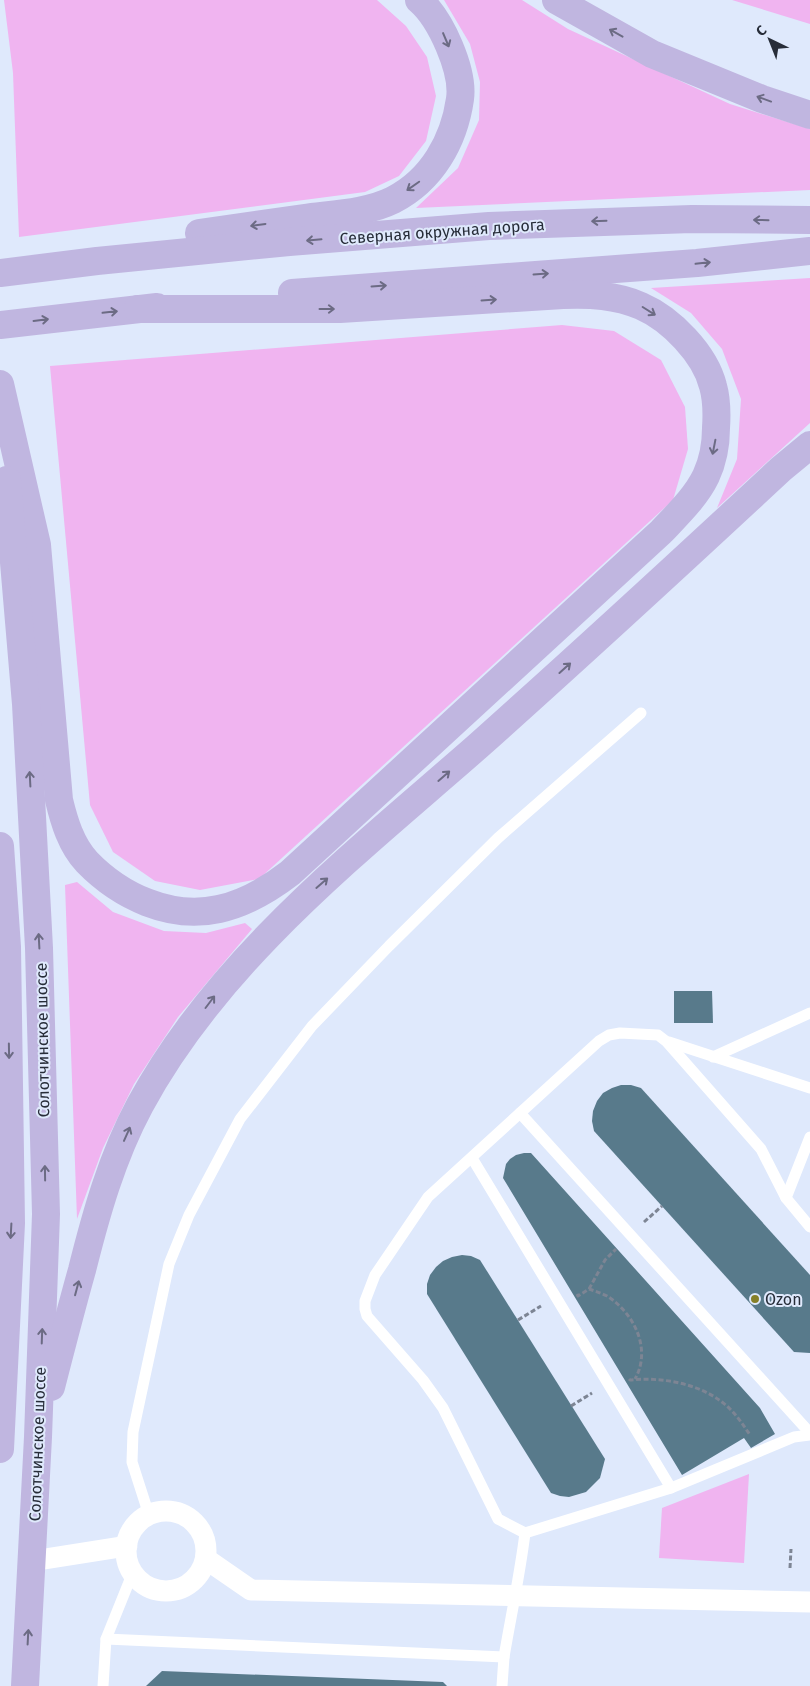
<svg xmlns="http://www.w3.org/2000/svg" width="810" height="1686" font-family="'Fira Sans',sans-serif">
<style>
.green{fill:#f0b4f0}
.building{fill:#587a8b}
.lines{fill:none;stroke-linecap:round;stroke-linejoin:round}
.path{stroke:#7d8594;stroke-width:3;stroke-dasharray:5 2.5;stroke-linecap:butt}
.service{stroke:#fff;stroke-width:11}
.minor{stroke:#fff;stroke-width:21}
.primary{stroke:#c0b6e0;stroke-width:28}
.oneway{stroke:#6c6b84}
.poi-dot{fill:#868028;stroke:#dfe9fc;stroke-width:2}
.labels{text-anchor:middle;stroke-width:4;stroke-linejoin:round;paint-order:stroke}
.street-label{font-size:16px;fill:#272d39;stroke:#dfe9fc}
.poi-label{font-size:16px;fill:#272d39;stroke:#dfe9fc;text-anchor:start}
</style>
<rect width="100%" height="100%" fill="#dfe9fc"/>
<g class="green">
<path d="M4,0H377L406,26L427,57L436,96L426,141L399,176L365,192L19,237L13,73Z"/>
<path d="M444,0H522L568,29L730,104L810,129V190L416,208L458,168L479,120L480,82L470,44Z"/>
<path d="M732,0H810V24Z"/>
<path d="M810,278V423L717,508L737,459L741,399L722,349L691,313L651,288Z"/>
<path d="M562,325L614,331L661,360L685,407L688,449L673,500L259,879L200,890L155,881L113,852L90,805L50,366Z"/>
<path d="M77,882L113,912L164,931L206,933L245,923L252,929L178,1017L134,1084L103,1148L77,1219L65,885Z"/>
<path d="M749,1474L744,1563L659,1558L662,1508Z"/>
</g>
<g class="building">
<path d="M674,991H712L713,1023H674Z"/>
<path d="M621,1085H631L641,1088L810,1275V1353L794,1352L594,1131L592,1121L593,1111L597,1101L603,1093L612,1088Z"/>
<path d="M524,1153H531L760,1408L775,1434L751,1448L744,1438L682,1475L503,1178L506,1164L510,1159L516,1155Z"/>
<path d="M462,1255L471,1256L480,1260L605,1459L600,1478L586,1492L569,1497L560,1496L551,1493L427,1294V1284L430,1275L436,1267L443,1261L452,1257Z"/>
<path d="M162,1671L443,1682L447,1686H146Z"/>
</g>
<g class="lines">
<g class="path">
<path d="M644,1222L662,1206"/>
<path d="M589,1289L605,1260L616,1249"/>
<path d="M577,1294L578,1296L589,1289C595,1291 601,1293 607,1296C634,1313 652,1349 635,1379"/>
<path d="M518,1320L541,1306"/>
<path d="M629,1379L630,1380C661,1377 697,1383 722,1402C734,1411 742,1423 750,1435"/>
<path d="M571,1406L592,1393"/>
<path d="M790,1568L791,1549"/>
</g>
<g class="service">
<path d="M669,1042L810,1088"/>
<path d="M713,1057L810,1013"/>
<path d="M520,1113L810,1433"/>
<path d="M472,1158L671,1488"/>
<path d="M786,1198L810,1137"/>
<path d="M149,1515L132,1462L133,1432L169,1264L189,1215L240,1119L312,1026L389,946L498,838L641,713"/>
<path d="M525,1533L671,1488L794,1437L810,1435"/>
<path d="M106,1639L504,1657L502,1686"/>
<path d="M504,1657C511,1616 520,1574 525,1533L498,1519L443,1408L423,1380L367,1316L365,1309V1301L375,1275L428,1197L599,1041L609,1035L620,1033L658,1035L667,1042L761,1149L786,1198L810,1227"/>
<path d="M103,1686L106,1639L133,1572"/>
</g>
<g class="minor">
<circle cx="166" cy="1551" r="40"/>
<path d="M206,1559L251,1590L810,1602"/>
<path d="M32,1561L127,1546"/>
</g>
<g class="primary">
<path d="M556,0L652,54L762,99L810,115"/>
<path d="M199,233C234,228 269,223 304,218C333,214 367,213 393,200C432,180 454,141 460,99C464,71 441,19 419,0"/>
<path d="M0,273L97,261L289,242L489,226L692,219L810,220"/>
<path d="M292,293L697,263L810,251"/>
<path d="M0,325L157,307"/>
<path d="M0,384L37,545L59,800C64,821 71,845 87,862C120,896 170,920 219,909C246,903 268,890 290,873L661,532C677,515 696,497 706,476C713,461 716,444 716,428C717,413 717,400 713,386C705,354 671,319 641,306C616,295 590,294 563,295L340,309H138"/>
<path d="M7,480L26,704L39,948L46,1214L38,1437L25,1686"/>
<path d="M0,846L7,947L11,1223L0,1449"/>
<path d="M51,1387C61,1348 71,1309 82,1270C96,1214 112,1157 140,1105C219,959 355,854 478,746C580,655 681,562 781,469L810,445"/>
</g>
</g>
<defs><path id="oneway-shaft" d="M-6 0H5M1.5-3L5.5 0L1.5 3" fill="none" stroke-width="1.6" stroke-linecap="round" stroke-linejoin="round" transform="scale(1.25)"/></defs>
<g class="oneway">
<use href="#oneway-shaft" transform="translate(616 33) rotate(-151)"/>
<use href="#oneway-shaft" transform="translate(446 40) rotate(67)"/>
<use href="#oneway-shaft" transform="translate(764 99) rotate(-160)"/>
<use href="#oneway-shaft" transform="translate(413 186) rotate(145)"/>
<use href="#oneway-shaft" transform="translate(761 220) rotate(-179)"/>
<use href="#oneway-shaft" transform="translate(599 221) rotate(178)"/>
<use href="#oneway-shaft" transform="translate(258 225) rotate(172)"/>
<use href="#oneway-shaft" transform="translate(314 240) rotate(175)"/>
<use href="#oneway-shaft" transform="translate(703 263) rotate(-6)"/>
<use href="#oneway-shaft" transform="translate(541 274) rotate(-4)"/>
<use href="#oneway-shaft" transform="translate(379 286) rotate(-4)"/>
<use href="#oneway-shaft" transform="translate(489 300) rotate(-4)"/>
<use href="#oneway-shaft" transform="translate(327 309)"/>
<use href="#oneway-shaft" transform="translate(649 311) rotate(32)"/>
<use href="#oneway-shaft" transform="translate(110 312) rotate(-6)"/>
<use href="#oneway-shaft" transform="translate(41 320) rotate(-7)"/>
<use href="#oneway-shaft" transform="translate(714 447) rotate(101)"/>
<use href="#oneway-shaft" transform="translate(565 668) rotate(-42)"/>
<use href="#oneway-shaft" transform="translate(444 776) rotate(-41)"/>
<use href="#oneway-shaft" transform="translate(30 779) rotate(-93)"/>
<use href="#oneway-shaft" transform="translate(322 883) rotate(-41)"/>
<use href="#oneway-shaft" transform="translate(39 941) rotate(-93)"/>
<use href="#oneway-shaft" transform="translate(210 1002) rotate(-53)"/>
<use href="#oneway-shaft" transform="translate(9 1051) rotate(89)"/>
<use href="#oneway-shaft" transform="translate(127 1134) rotate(-66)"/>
<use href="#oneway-shaft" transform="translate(45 1173) rotate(-91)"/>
<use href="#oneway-shaft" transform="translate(11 1231) rotate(93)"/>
<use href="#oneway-shaft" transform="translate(77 1288) rotate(-75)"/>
<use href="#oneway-shaft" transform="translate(42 1336) rotate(-88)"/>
<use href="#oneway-shaft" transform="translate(28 1637) rotate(-87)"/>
</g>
<circle class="poi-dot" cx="755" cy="1299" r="5"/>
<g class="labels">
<g class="street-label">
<text transform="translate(442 231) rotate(-4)" y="6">Северная окружная дорога</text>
<text transform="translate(42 1040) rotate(-91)" y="6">Солотчинское шоссе</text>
<text transform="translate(37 1444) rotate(-88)" y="6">Солотчинское шоссе</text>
</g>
<g class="poi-label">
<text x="765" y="1305">Ozon</text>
</g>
</g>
<g transform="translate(770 40) rotate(317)" stroke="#dfe9fc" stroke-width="4" paint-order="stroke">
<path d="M0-4L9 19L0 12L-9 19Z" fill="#272d39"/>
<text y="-8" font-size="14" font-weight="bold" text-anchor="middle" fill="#272d39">С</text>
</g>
</svg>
